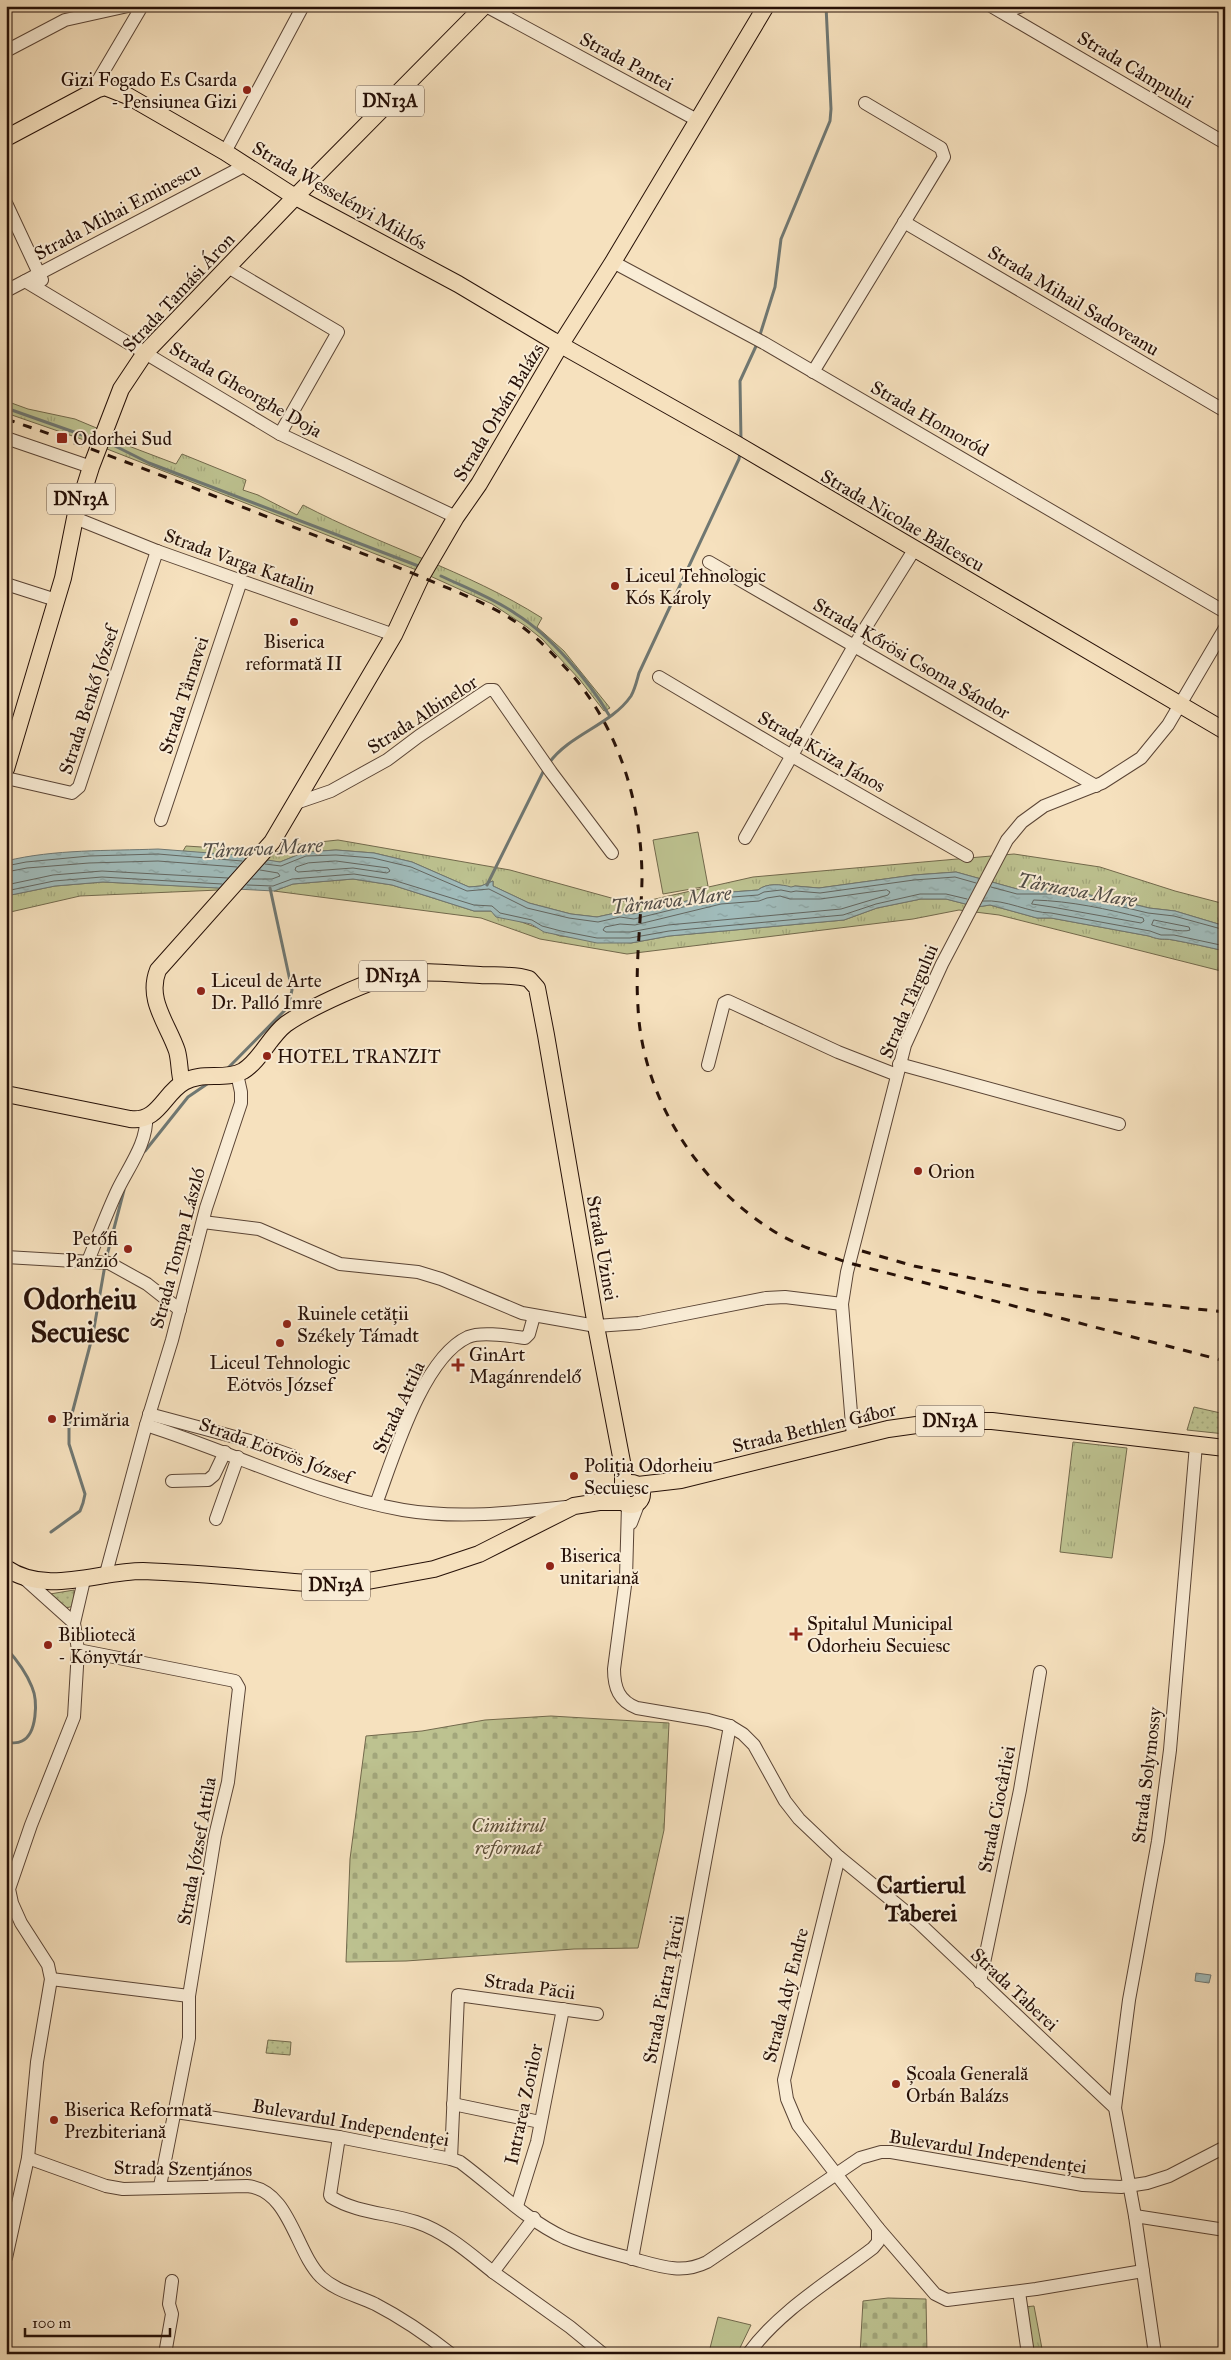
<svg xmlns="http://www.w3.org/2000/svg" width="1231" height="2360" font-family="'IM FELL Great Primer',serif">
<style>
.grass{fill:url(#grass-tufts);stroke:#72694c}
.cemetery{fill:url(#cemetery-stones);stroke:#72694c}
.park{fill:url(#park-dots);stroke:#72694c}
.garden{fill:#bdc290;stroke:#72694c}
.water{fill:url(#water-ripples);stroke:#6f7772}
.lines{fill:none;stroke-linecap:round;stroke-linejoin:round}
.shore{stroke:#636660;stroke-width:1}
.stream{stroke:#6f7772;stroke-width:3}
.minor-casing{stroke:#5a4435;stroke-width:14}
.major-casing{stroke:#261007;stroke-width:18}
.minor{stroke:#f9ecd5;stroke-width:12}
.major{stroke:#f6e1be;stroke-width:16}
.rail{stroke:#261007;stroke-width:3;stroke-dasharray:9 9;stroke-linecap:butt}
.poi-dot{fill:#8f2418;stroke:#f9ecd5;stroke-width:2}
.labels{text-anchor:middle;stroke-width:4;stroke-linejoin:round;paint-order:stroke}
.shield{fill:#f9ecd5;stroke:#655245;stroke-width:1}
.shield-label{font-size:18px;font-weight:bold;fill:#261007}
.street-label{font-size:19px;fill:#261007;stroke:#f9ecd5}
.poi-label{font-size:19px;fill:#261007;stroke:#f9ecd5;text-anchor:start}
.park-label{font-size:19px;font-style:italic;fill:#5b4e37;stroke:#f9ecd5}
.water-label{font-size:20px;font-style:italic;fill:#514c46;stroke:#f9ecd5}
.district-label{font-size:24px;font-weight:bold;fill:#261007;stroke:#f9ecd5}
.town-label{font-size:29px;font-weight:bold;fill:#261007;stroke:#f9ecd5}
</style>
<defs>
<pattern id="grass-tufts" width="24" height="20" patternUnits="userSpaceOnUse" patternTransform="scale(1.25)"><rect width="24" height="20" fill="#bdc290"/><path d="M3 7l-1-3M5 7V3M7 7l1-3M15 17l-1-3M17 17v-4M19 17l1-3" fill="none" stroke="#a2a67b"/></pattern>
<pattern id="cemetery-stones" width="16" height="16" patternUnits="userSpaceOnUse" patternTransform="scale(1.25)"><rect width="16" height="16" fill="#bdc290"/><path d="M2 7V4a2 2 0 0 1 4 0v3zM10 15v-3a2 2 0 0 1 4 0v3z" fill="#a2a67b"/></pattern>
<pattern id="park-dots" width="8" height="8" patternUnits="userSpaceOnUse" patternTransform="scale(1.25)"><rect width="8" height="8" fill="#bdc290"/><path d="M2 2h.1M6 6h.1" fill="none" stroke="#a2a67b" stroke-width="1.8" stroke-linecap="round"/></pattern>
<pattern id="water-ripples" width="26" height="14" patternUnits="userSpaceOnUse" patternTransform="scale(1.25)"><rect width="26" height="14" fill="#a0bbba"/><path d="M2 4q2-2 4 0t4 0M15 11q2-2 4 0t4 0" fill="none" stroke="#8aa09e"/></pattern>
</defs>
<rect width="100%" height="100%" fill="#f6e1be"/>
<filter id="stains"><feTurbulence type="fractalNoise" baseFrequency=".004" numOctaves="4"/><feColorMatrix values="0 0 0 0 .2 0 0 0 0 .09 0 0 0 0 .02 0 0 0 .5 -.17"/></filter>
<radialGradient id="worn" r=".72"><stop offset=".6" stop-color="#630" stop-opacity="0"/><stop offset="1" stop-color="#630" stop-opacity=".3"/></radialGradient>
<g class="grass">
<path d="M6,401L28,409L75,419L118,437L126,445L176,464L182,454L246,480L243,490L258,495L297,515L303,505C381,546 466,570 542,618L537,627L564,651L610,708L604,711L580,680L542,639L527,627L492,604L419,571L84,440L6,413Z"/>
<path d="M338,840L510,870L633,904L753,877L1014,854L1100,867L1175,891L1225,904V926L1175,911L1149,908L1108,898L1053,889H1017L956,872L914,875L819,888L795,886L791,888C782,884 766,883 758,890L719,893L633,914L620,912L597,917L571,914L529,903L493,886V881L481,886L469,887L412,862L374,853L336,850L305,852L280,862L183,851L186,846L280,852L291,845Z"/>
<path d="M353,879L392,885L474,911H491L560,936L631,943L669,936L844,920L877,908L921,899H946L977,907L990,905L1037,918H1051L1149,936C1162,941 1163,938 1173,940C1190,943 1207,947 1225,951V972L999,915L959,910L913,919L627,954L540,939L481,918L274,891L293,884Z"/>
<path d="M103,882L242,889L80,896L6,913V896L55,886Z"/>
<path d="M1073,1442L1127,1448L1112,1558L1060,1552Z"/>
<path d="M1034,2306L1043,2354H1031L1024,2307Z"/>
</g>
<g class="cemetery">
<path d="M551,1716L669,1723L664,1830L638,1948L574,1949L406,1961L346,1962L350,1859L366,1736L422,1731L485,1720Z"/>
<path d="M888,2298L926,2299L927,2354H860L863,2301Z"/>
</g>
<g class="park">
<path d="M1194,1407L1225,1414V1434L1187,1430Z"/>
<path d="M74,1590V1606L66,1608L50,1594Z"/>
<path d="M268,2040L291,2042L290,2055L266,2053Z"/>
</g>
<g class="garden">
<path d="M698,832L708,886L663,894L653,840Z"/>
<path d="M718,2317L751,2325L737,2354L709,2352Z"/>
</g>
<g class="water">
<path d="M158,849L236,855L280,862L305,852L336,850L374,853L412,862L469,887L481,886L493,881V886L529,903L571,914L597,917L620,912L633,914L719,893L758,890C766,883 782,884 791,887L795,886L819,888L914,875L956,872L1017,889H1053L1108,898L1149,908L1175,911L1225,926V951C1207,947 1190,943 1173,940C1163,938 1162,941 1149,936L1051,918H1037L990,905L977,907L946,899H921L877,908L844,920L669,936L631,943H597L544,932L531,924L496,917L491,911H474L392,885L353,879L293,884L274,891L103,882L55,886L6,896V861C55,849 108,851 158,849Z"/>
<path d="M1196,1973L1211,1975L1209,1983L1195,1981Z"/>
</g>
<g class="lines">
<g class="shore">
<path d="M336,861L388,868L390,871L387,873L353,868L298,872L295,870L296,867L308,863Z"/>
<path d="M265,864L281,866L306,856L336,855L373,858L411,867L467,891L489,889L527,908L569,918L598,922L620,917L634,919L720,898L758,895L764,892L781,890L791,892L796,891L820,893L914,880L955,877L976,883"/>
<path d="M6,866L26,862L89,856L158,854L242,861"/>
<path d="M6,872L27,868L89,863L158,861L237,867"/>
<path d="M252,879H272L280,876L278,873L260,870"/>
<path d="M6,885L53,875L102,871L228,878"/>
<path d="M247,885L273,886L292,879L354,874L393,880L474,905L492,906L500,913L532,920L542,926L561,931L597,938H630L669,931L843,915L876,904L920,894H946L967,899"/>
<path d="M991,887L1017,894H1053L1106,903L1148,913L1174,916L1225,930"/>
<path d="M887,890L890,892L888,895L841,909L668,925L630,932H606L603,930L605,927L620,924L635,925L721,904L759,901L767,898L780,896L790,899H820Z"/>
<path d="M6,891L54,881L102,877L222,884"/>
<path d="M1034,900C1071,901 1107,909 1143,918L1144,921L1141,923L1052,907L1032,904Z"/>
<path d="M983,901C1006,899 1029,913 1051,913L1150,931L1161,935H1174L1225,946"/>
<path d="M1154,920L1189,927L1190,930C1184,933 1160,928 1152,925Z"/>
</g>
<g class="stream">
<path d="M759,338L775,287L781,239L830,121L831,109L826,6"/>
<path d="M6,408L88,437"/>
<path d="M741,441L740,381L757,344"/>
<path d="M115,446L149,463L421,567"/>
<path d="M441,576C466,588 493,598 516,614C550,635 589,681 609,715"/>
<path d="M549,763C570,734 611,725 631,696C635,689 637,680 639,673L739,459L740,452"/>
<path d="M487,885L545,768"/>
<path d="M227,1069L288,1007L292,990L270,888"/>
<path d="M145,1151L188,1097L210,1082"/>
<path d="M106,1259L124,1190"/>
<path d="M51,1532L80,1511L83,1503L85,1494L69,1444V1425L93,1334L105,1265"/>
<path d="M6,1648C17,1660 26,1672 32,1687C38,1701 37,1734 22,1741C17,1744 11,1743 6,1742"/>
</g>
<defs>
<g id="minor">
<path d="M486,6L697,120"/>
<path d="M991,6L1225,143"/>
<path d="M1003,12L1022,6"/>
<path d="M6,51L65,20L128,6"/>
<path d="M98,89L99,79L142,6"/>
<path d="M225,152L303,6"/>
<path d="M6,203L42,280"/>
<path d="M904,222L1225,411"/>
<path d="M613,262L764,343L1225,612"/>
<path d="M228,267L338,332L280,434"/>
<path d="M25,281L280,434L456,517"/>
<path d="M6,291L246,165"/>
<path d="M813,372L944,157L941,148L865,103"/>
<path d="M6,438L91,467"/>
<path d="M75,518L157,551L394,635"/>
<path d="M709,562L1096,786"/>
<path d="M6,584L56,600"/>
<path d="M659,677L792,756L967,856"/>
<path d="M6,778L72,793L79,787L157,551"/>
<path d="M296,803L331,791L387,760L419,736L488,690H494L551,772L612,853"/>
<path d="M161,820L241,581"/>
<path d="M745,838L854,646L914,550"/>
<path d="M899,1064L1119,1124"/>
<path d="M708,1065L724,1003L728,1001L838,1052L897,1075"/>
<path d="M203,1222L259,1229L340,1264L418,1272L441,1279L522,1313L596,1326L639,1323L766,1298L785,1297L842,1304"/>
<path d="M6,1257L109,1263L147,1284L180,1310"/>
<path d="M88,1261C98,1237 107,1212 118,1189C128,1168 148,1142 146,1117"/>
<path d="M149,1414L250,1441L293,1456"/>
<path d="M146,1425C232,1452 313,1494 403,1510C457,1519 512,1513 566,1507"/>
<path d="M853,1437L842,1304L847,1272L905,1045L942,964L1007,840L1022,822L1044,806L1102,783L1141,758L1168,725L1225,628"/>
<path d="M172,1481L208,1480L214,1475L225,1452"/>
<path d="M376,1504C393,1459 422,1358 468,1337C482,1331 510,1336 525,1338L529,1334L534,1316"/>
<path d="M628,1505L626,1578L614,1669C614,1688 619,1701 637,1708L708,1720L730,1726L743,1734L754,1745L785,1801L799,1819L839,1857L917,1921L1115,2108L1135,2216L1155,2354"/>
<path d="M216,1519L238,1457"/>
<path d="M631,1523L639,1502"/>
<path d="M105,1577L146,1425L172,1340L206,1208L241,1103V1092L237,1074"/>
<path d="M25,1579L74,1623"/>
<path d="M78,1650L235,1681L239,1688L228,1782L215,1836L189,1996V2038L160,2186"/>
<path d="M51,1979L189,1996"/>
<path d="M980,1982L1020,1790L1040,1672"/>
<path d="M453,2104L540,2122"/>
<path d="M1115,2108L1129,2000L1158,1841L1170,1750L1196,1445"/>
<path d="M176,2112L339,2137L451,2159L460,2162C494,2187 526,2220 565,2238C588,2248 613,2253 637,2260C662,2267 683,2274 707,2262L860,2158L881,2152H891L1083,2185L1121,2187L1147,2183L1169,2176L1225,2147"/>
<path d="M339,2137L330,2195L331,2197C356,2213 389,2213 416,2222C446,2232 469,2253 493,2272"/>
<path d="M28,2158L106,2186L123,2189L247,2186C290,2190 295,2251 321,2277C336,2291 356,2295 375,2304C402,2318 427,2335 451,2354"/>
<path d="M451,2159L458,1995L597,2014"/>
<path d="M517,2206L537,2142L563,2009"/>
<path d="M1135,2216L1225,2230"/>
<path d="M534,2218L493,2272L570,2327L603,2354"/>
<path d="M878,2228L935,2294L947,2300L1036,2289L1143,2271"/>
<path d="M6,2258L28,2158L37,2062L51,1979L48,1965L21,1923L12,1903L9,1889L31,1825L74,1717L78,1650L74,1623L84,1580"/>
<path d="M632,2259L730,1726"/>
<path d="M1019,2292L1028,2354"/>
<path d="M165,2354L172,2314L169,2304L172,2281"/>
<path d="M748,2354C780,2310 830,2281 873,2248L878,2242V2228L798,2125L787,2099L784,2080L839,1857"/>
</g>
<g id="major">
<path d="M6,138L98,89L105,87L128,96L225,152L292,195L458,284L552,340L733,442L1225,731"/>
<path d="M6,769L63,578L75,518L91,467L121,389L145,353L296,196L484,6"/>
<path d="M182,1082C179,1073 180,1062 177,1051C168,1024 146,1000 158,970L272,842L394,635L421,577L456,517L479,484L561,344L613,262L766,6"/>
<path d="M6,1094L130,1119C158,1123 164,1093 184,1082C202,1071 225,1081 243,1071C261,1060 269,1037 286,1024C309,1008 373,978 400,974C426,970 454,974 480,975C495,976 514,974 529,979L537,988L546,1035L596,1326L623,1467V1487"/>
<circle cx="631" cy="1494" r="11"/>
<path d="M638,1485L681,1480L888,1429L945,1421H992L1225,1448"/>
<path d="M6,1568C47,1596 98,1571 143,1571C207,1573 272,1581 336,1585L357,1583L434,1569L479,1554L574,1506L599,1502H624"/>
</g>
</defs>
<use href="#minor" class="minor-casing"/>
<use href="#major" class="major-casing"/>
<use href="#minor" class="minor"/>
<use href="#major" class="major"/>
<g class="rail">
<path d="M6,419C101,451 194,488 288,525C339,545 392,564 443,586C469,597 497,608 520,625C540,640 557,658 573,676C621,733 642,807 642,880C641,923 635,965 638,1007C642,1098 699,1185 775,1232C798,1246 824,1254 849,1263L1225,1361"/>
<path d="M862,1251L914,1266L1038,1292L1225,1312"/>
</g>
</g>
<g class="poi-dot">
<circle cx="247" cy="90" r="5"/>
<rect x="56" y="432" width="12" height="12" rx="2.5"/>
<circle cx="615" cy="586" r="5"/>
<circle cx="294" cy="622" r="5"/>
<circle cx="201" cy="991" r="5"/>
<circle cx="267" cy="1056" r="5"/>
<circle cx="918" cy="1171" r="5"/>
<circle cx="128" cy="1249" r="5"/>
<circle cx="287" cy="1324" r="5"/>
<circle cx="280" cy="1343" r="5"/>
<path d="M455.5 1357.5h5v5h5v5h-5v5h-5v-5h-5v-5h5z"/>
<circle cx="52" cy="1419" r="5"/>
<circle cx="574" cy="1476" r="5"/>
<circle cx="550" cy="1566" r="5"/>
<path d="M793.5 1626.5h5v5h5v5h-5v5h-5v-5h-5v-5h5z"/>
<circle cx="48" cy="1645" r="5"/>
<circle cx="896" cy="2084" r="5"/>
<circle cx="54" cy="2120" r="5"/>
</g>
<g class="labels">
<g class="shield">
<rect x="356" y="85.5" width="68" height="31" rx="4"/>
<rect x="47" y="483.5" width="68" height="31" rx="4"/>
<rect x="359" y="960.5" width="68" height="31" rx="4"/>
<rect x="916" y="1405.5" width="68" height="31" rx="4"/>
<rect x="302" y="1569.5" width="68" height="31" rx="4"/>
</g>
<g class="shield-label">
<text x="390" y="107">DN13A</text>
<text x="81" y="505">DN13A</text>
<text x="393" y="982">DN13A</text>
<text x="950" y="1427">DN13A</text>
<text x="336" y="1591">DN13A</text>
</g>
<g class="street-label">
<text transform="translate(627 61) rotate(28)" y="7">Strada Pantei</text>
<text transform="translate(1136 69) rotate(31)" y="7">Strada Câmpului</text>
<text transform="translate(340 195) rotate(30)" y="7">Strada Wesselényi Miklós</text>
<text transform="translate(117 211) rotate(-28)" y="7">Strada Mihai Eminescu</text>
<text transform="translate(178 292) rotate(-47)" y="7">Strada Tamási Áron</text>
<text transform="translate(1074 300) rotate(31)" y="7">Strada Mihail Sadoveanu</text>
<text transform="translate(246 389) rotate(30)" y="7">Strada Gheorghe Doja</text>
<text transform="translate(498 412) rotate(-59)" y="7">Strada Orbán Balázs</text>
<text transform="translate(930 418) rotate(30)" y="7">Strada Homoród</text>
<text transform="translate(903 520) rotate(30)" y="7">Strada Nicolae Bălcescu</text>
<text transform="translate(240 561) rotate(20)" y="7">Strada Varga Katalin</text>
<text transform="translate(912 658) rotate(30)" y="7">Strada Kőrösi Csoma Sándor</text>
<text transform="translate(183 695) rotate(-72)" y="7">Strada Târnavei</text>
<text transform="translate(88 700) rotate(-72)" y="7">Strada Benkő József</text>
<text transform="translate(422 714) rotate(-33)" y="7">Strada Albinelor</text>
<text transform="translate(822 751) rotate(30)" y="7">Strada Kriza János</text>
<text transform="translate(908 1001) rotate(-67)" y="7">Strada Târgului</text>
<text transform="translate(177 1248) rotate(-75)" y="7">Strada Tompa László</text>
<text transform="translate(603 1248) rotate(80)" y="7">Strada Uzinei</text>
<text transform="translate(398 1407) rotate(-65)" y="7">Strada Attila</text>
<text transform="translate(814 1427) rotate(-13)" y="7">Strada Bethlen Gábor</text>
<text transform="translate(276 1450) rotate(20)" y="7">Strada Eötvös József</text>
<text transform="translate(1146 1775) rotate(-83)" y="7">Strada Solymossy</text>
<text transform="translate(996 1809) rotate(-79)" y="7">Strada Ciocârliei</text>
<text transform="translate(196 1851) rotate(-80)" y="7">Strada József Attila</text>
<text transform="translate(530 1986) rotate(8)" y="7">Strada Păcii</text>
<text transform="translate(663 1989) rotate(-79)" y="7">Strada Piatra Țărcii</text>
<text transform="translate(1015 1989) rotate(43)" y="7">Strada Taberei</text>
<text transform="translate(785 1995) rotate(-76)" y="7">Strada Ady Endre</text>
<text transform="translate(523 2104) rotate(-78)" y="7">Intrarea Zorilor</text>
<text transform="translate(351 2122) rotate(10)" y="7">Bulevardul Independenței</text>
<text transform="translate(988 2151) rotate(9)" y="7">Bulevardul Independenței</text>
<text transform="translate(183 2168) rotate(1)" y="7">Strada Szentjános</text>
</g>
<g class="poi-label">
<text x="237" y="86" text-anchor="end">Gizi Fogado Es Csarda<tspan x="237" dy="22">- Pensiunea Gizi</tspan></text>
<text x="73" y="445">Odorhei Sud</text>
<text x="625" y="582">Liceul Tehnologic<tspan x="625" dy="22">Kós Károly</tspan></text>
<text x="294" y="648" text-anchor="middle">Biserica<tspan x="294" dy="22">reformată II</tspan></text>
<text x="211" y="987">Liceul de Arte<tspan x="211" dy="22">Dr. Palló Imre</tspan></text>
<text x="277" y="1063">HOTEL TRANZIT</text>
<text x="928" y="1178">Orion</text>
<text x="118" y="1245" text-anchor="end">Petőfi<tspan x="118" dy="22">Panzió</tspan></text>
<text x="297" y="1320">Ruinele cetății<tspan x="297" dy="22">Székely Támadt</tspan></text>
<text x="469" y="1361">GinArt<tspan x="469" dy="22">Magánrendelő</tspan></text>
<text x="280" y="1369" text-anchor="middle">Liceul Tehnologic<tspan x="280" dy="22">Eötvös József</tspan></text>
<text x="62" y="1426">Primăria</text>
<text x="584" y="1472">Poliția Odorheiu<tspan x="584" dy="22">Secuiesc</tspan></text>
<text x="560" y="1562">Biserica<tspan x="560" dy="22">unitariană</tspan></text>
<text x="807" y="1630">Spitalul Municipal<tspan x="807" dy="22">Odorheiu Secuiesc</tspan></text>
<text x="58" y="1641">Bibliotecă<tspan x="58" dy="22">- Könyvtár</tspan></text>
<text x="906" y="2080">Școala Generală<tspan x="906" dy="22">Orbán Balázs</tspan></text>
<text x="64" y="2116">Biserica Reformată<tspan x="64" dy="22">Prezbiteriană</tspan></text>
</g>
<g class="park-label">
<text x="508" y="1832">Cimitirul<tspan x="508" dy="22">reformat</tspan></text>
</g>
<g class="water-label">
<text transform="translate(262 848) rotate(-3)" y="7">Târnava Mare</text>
<text transform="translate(1077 890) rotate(10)" y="7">Târnava Mare</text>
<text transform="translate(671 900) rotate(-7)" y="7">Târnava Mare</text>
</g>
<g class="district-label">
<text x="921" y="1893">Cartierul<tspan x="921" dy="28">Taberei</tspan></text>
</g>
<g class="town-label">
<text x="80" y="1309">Odorheiu<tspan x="80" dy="33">Secuiesc</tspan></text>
</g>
</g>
<rect width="1231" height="2360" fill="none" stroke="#f6e1be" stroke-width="25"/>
<rect x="8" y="8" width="1216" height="2345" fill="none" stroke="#261007" stroke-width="2.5"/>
<rect x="12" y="12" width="1206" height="2335" fill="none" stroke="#261007"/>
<path d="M25 2328v8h145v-8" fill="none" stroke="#261007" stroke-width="2.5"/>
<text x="32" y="2328" font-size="15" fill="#261007" stroke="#f9ecd5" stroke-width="4" paint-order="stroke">100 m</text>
<rect width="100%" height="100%" filter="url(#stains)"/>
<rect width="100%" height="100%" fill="url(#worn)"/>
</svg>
